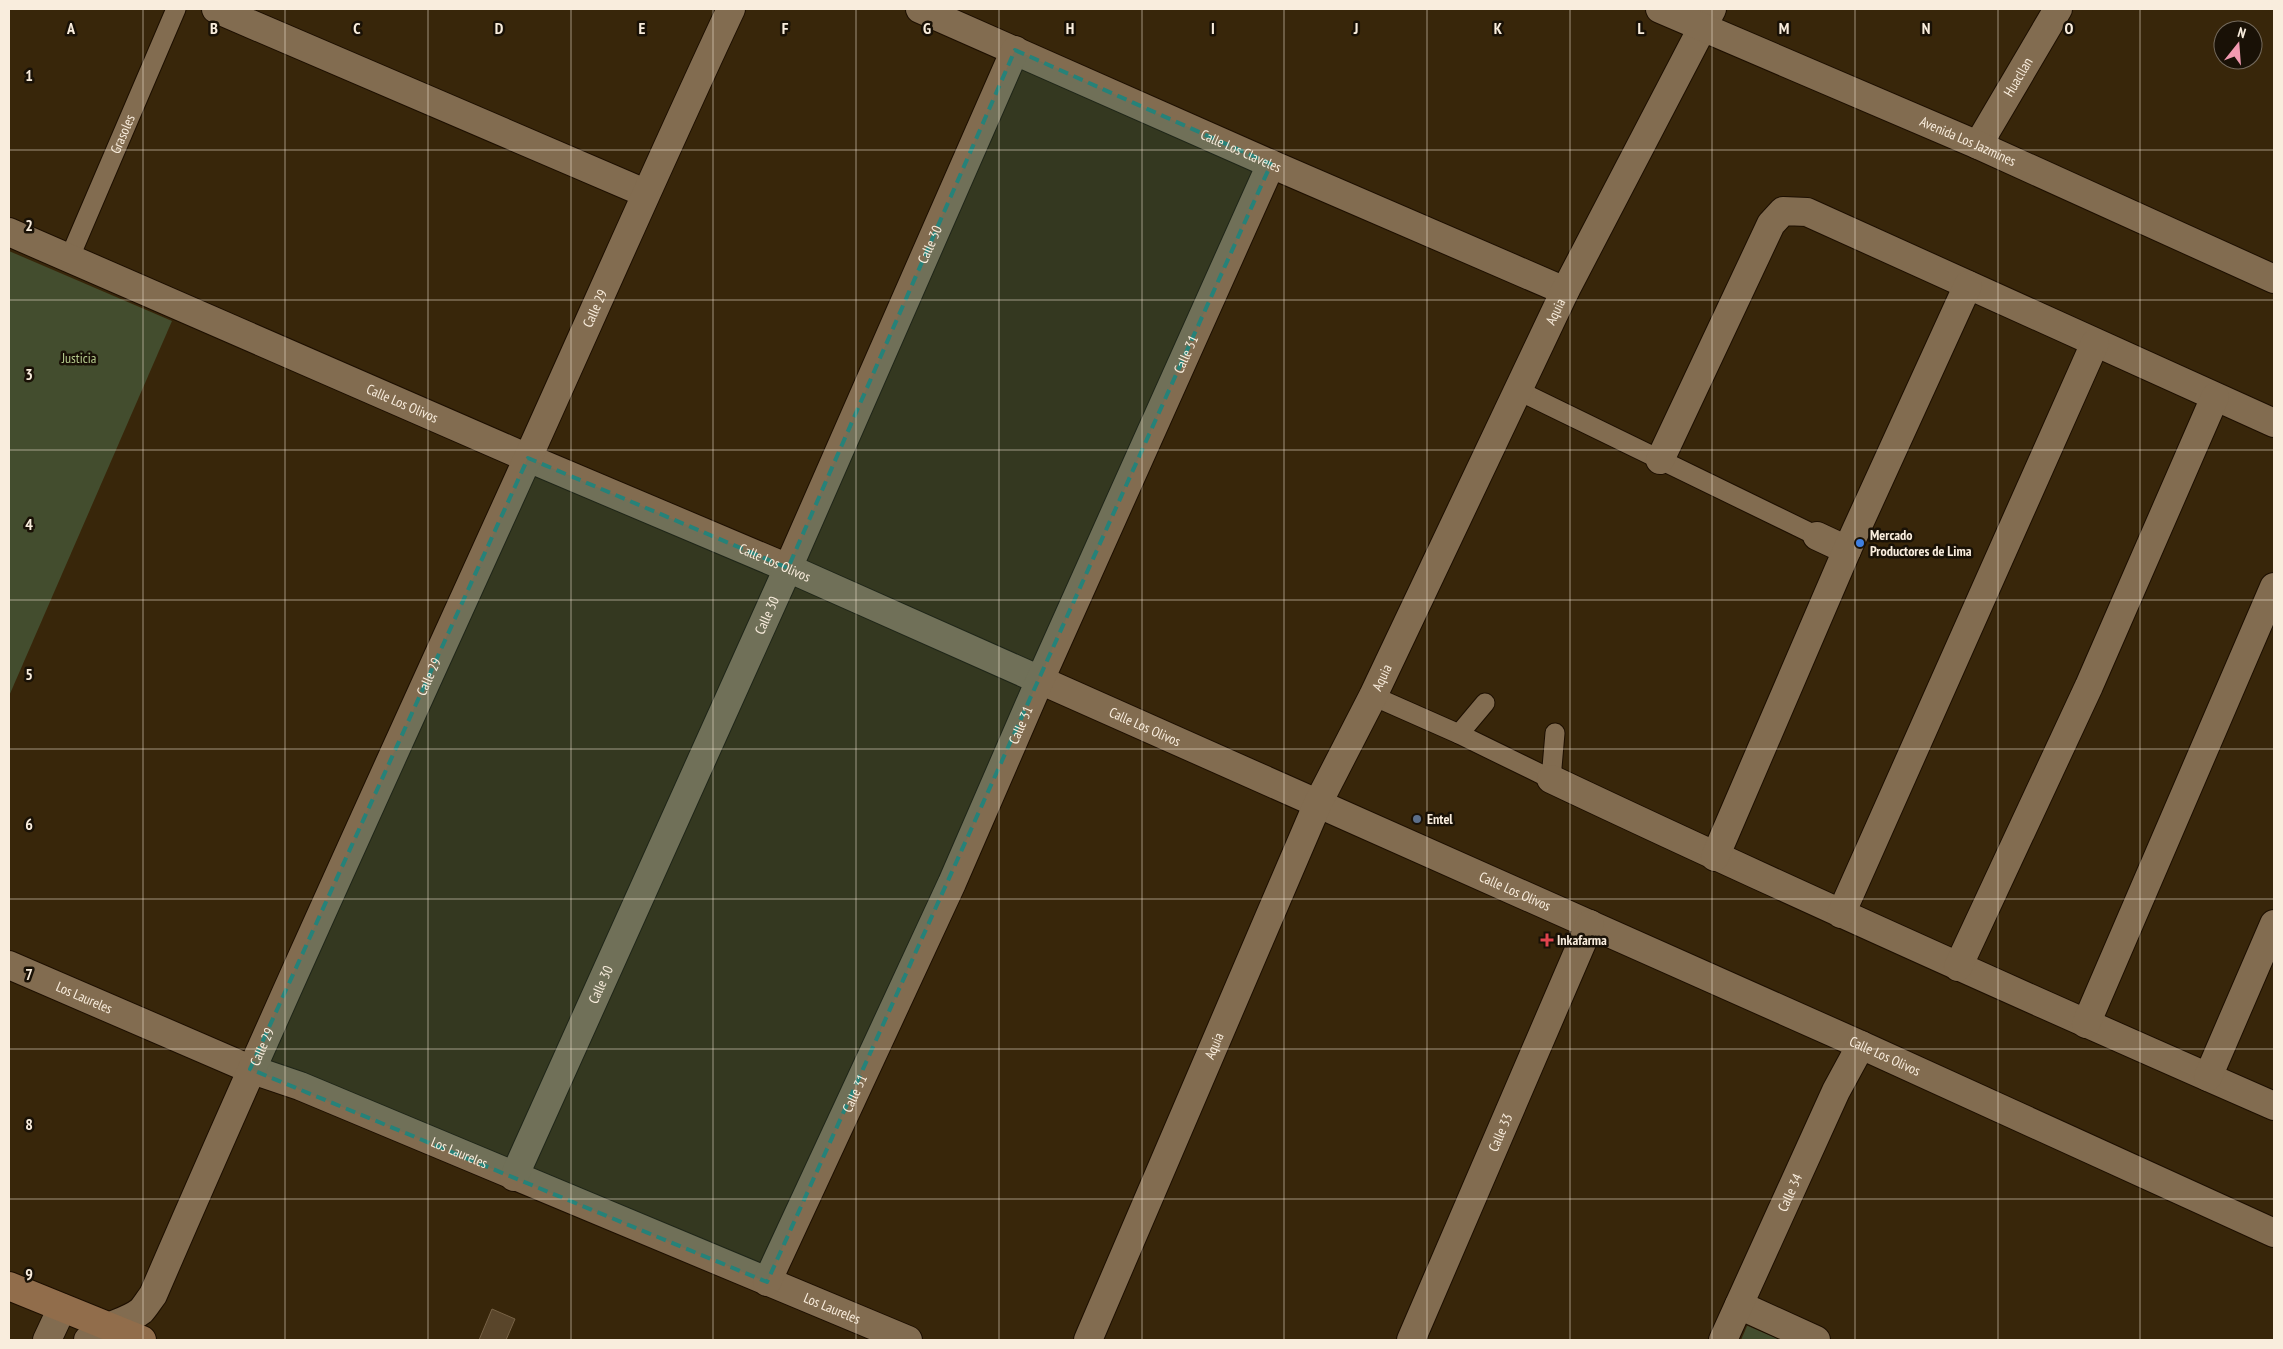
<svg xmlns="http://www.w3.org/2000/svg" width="2283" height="1349" font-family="'PT Sans Narrow',sans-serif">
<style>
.green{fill:#434d2e}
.building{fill:#59452a;stroke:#776246}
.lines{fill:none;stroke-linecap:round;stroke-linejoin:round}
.service-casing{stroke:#1d0f00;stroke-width:21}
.pedestrian-casing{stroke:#1d0f00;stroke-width:30}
.minor-casing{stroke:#1d0f00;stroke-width:30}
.tertiary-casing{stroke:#1d0f00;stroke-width:30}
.secondary-casing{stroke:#1d0f00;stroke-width:30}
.service{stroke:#826c50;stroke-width:19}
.pedestrian{stroke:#826c50;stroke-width:28}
.minor{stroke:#826c50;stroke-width:28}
.tertiary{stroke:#826c50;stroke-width:28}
.secondary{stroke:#916d4b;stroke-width:28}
.marked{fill:#268279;fill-opacity:0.2;stroke:#268279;stroke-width:4;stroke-dasharray:10 6;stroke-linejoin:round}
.grid{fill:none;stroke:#f9eddd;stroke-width:1;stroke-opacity:0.55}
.shop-dot{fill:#3f7fe0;stroke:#191106;stroke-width:2}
.service-dot{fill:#5c6f8a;stroke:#191106;stroke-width:2}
.health-dot{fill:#e0444e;stroke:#191106;stroke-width:2}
.labels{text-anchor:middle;stroke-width:5;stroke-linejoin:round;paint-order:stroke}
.street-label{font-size:14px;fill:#f9eddd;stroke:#191106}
.park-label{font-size:14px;fill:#b6cb8e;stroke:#191106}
.poi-label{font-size:14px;font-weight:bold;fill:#f9eddd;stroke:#191106;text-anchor:start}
.grid-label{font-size:16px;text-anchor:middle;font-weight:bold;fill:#f9eddd;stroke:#191106;stroke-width:5;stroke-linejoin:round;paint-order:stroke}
</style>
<rect width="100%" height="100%" fill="#38260a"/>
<g class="green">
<path d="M9,251L172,321L9,696Z"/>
<path d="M1747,1326H1748L1780,1340H1741Z"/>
</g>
<path class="building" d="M492,1309L515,1319L506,1340H479Z"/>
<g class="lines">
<defs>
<g id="service">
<path id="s1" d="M69,259L176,9"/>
<path d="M1517,390L1817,536"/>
<path d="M1373,696L1459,734L1551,779L1555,733"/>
<path d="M1459,734L1485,703"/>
</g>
<path id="pedestrian" d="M1817,536L1847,550"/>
<g id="minor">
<path d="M216,9L645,193"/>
<path id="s2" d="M920,9L1271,164L1565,291"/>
<path id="s3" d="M1978,145L2058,9"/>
<path id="s4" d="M9,232L528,458L788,568L1861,1045L2274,1233"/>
<path d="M1660,460L1771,224L1783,211L1807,212L2274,423"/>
<path d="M1551,779C1790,892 2032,1000 2274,1106"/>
<path d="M1715,857L1847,550L1968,285"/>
<path d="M1841,914L2095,343"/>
<path id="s5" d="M9,965L250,1069L300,1086L908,1340"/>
<path d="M1958,967L2089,686L2215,397"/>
<path d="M2086,1024L2274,587"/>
<path d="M2208,1077L2274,924"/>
<path id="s6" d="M514,1177L788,568L1015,50"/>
<path id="s7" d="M767,1282L952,883L1040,680L1271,164"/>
<path d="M1739,1305L1816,1340"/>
<path id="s8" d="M1088,1340L1318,803L1373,696L1565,291L1712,9"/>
<path id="s9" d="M1411,1340L1590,924"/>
<path id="s10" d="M1723,1340L1836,1091L1861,1045"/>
</g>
<g id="tertiary">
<path id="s11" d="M1660,9L1978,145L2274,279"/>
<path d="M47,1340L62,1308"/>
<path id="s12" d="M88,1340C101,1325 125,1324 141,1311C145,1307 149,1300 153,1295C269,1026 391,760 512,493C585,332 656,169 731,9"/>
</g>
<path id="secondary" d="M9,1286L142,1340"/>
</defs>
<use href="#service" class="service-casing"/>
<use href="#pedestrian" class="pedestrian-casing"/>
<use href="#minor" class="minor-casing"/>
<use href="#tertiary" class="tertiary-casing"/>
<use href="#secondary" class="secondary-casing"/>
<use href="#service" class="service"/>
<use href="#pedestrian" class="pedestrian"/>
<use href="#minor" class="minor"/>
<use href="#tertiary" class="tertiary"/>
<use href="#secondary" class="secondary"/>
</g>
<path class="marked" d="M1015,50L1271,164L767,1282L250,1069L528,458L788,568Z"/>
<path class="grid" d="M143,9V1340M285,9V1340M428,9V1340M571,9V1340M713,9V1340M856,9V1340M999,9V1340M1142,9V1340M1284,9V1340M1427,9V1340M1570,9V1340M1712,9V1340M1855,9V1340M1998,9V1340M2140,9V1340M9,150H2274M9,300H2274M9,450H2274M9,600H2274M9,749H2274M9,899H2274M9,1049H2274M9,1199H2274"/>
<circle class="shop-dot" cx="1860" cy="543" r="5"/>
<circle class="service-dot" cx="1417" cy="819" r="5"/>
<path class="health-dot" d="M1544.5 932.5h5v5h5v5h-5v5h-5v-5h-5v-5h5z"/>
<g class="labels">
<g class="street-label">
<text dy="5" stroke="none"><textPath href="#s3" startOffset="79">Huacllan</textPath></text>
<text dy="5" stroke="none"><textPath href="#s1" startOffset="136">Grasoles</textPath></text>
<text dy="5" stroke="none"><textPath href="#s11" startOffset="335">Avenida Los Jazmines</textPath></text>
<text dy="5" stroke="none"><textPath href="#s2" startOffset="351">Calle Los Claveles</textPath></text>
<text dy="5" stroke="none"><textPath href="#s6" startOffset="1021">Calle 30</textPath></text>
<text dy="5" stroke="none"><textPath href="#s12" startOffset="1162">Calle 29</textPath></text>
<text dy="5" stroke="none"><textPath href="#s8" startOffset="1130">Aquia</textPath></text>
<text dy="5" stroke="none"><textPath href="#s7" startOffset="1018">Calle 31</textPath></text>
<text dy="5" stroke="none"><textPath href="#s4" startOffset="429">Calle Los Olivos</textPath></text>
<text dy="5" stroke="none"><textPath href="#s4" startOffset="834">Calle Los Olivos</textPath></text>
<text dy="5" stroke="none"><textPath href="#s6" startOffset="616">Calle 30</textPath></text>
<text dy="5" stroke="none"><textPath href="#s12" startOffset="758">Calle 29</textPath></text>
<text dy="5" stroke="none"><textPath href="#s8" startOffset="725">Aquia</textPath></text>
<text dy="5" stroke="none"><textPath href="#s7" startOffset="612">Calle 31</textPath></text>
<text dy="5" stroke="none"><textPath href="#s4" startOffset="1239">Calle Los Olivos</textPath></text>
<text dy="5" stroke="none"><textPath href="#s4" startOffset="1644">Calle Los Olivos</textPath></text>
<text dy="5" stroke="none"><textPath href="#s6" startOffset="211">Calle 30</textPath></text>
<text dy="5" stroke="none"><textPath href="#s5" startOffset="82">Los Laureles</textPath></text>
<text dy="5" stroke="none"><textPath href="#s12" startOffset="352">Calle 29</textPath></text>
<text dy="5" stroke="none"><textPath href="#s8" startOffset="320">Aquia</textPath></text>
<text dy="5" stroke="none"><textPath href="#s4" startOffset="2049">Calle Los Olivos</textPath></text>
<text dy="5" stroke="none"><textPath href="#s7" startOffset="208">Calle 31</textPath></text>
<text dy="5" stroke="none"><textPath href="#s9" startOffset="226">Calle 33</textPath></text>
<text dy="5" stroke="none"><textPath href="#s5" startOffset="488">Los Laureles</textPath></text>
<text dy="5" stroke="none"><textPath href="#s10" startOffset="162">Calle 34</textPath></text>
<text dy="5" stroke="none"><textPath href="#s5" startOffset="892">Los Laureles</textPath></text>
</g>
<g class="park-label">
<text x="79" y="363">Justicia</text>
</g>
<g class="poi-label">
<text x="1870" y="540">Mercado<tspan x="1870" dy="16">Productores de Lima</tspan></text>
<text x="1427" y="824">Entel</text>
<text x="1557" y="945">Inkafarma</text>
</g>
</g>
<g class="grid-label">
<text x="71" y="34">A</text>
<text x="214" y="34">B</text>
<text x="357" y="34">C</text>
<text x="499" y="34">D</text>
<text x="642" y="34">E</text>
<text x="785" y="34">F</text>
<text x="927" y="34">G</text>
<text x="1070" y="34">H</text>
<text x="1213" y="34">I</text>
<text x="1356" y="34">J</text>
<text x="1498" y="34">K</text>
<text x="1641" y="34">L</text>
<text x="1784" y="34">M</text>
<text x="1926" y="34">N</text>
<text x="2069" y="34">O</text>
<text x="29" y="81">1</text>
<text x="29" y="231">2</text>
<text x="29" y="380">3</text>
<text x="29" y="530">4</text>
<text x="29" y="680">5</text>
<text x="29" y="830">6</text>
<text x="29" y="980">7</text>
<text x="29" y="1130">8</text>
<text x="29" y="1280">9</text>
</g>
<rect width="2283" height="1349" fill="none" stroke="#f9eddd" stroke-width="20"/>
<g transform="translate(2238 45) rotate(17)"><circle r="24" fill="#191106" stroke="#73695c"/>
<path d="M0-4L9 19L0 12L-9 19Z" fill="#f29ab0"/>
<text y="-8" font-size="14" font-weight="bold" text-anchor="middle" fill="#f9eddd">N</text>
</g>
</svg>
